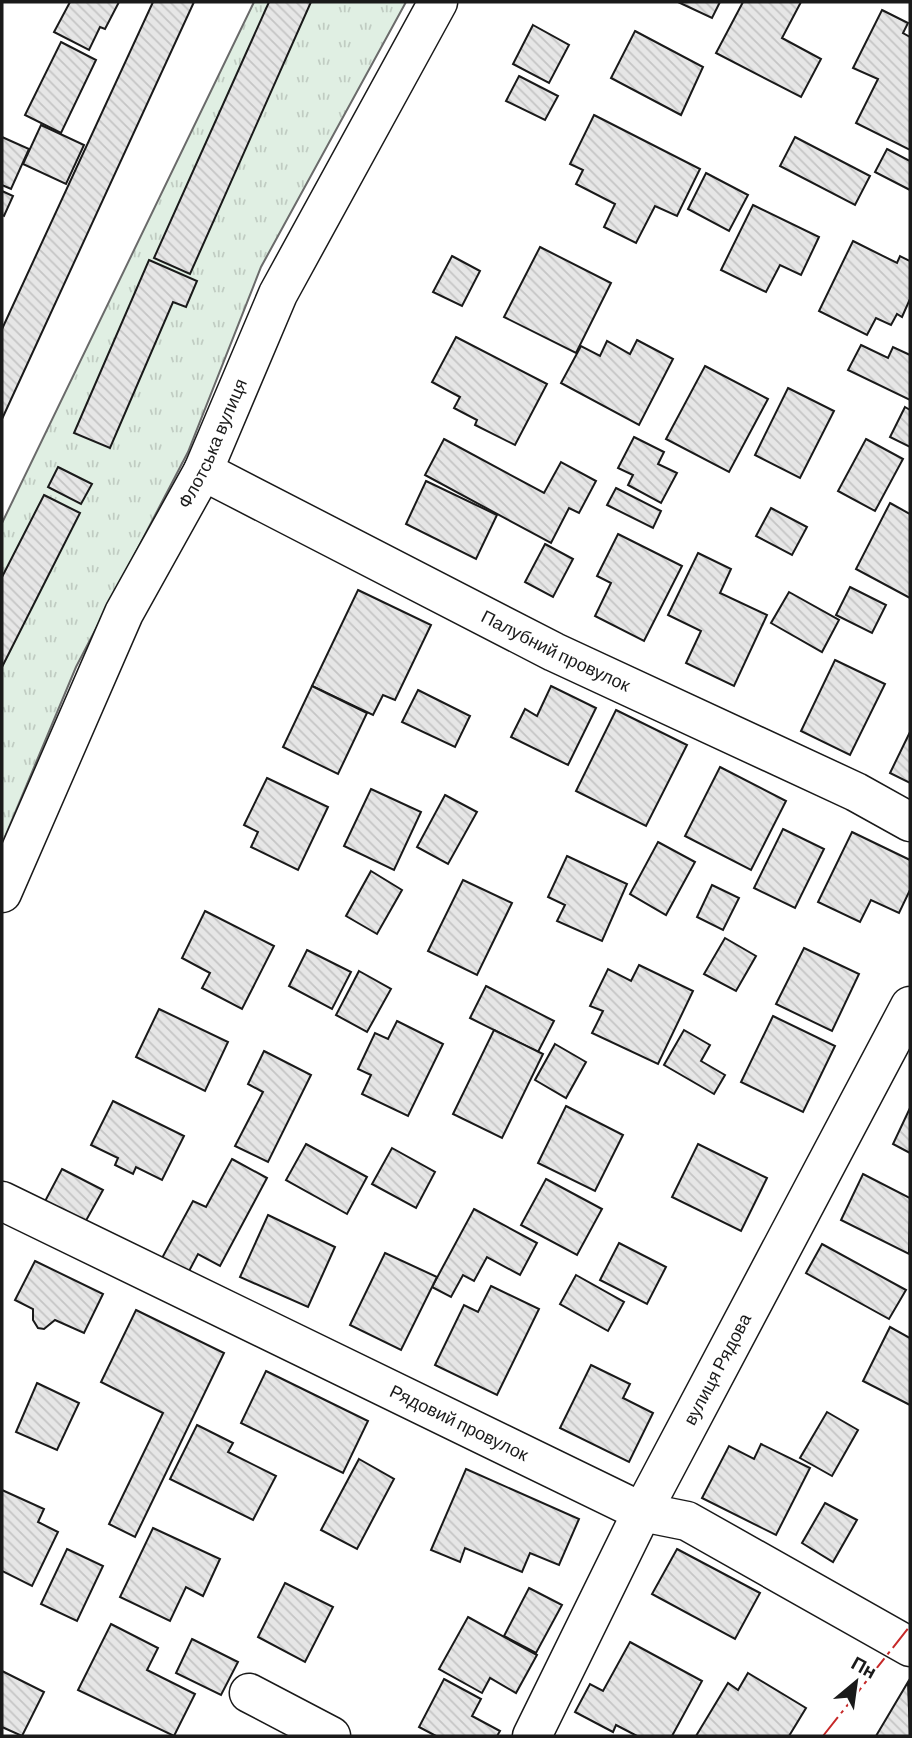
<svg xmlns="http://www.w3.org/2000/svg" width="912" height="1738" font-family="Barlow,sans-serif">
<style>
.grass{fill:url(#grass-tufts);stroke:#6a6a6a;stroke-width:2}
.building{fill:url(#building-back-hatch);stroke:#1a1a1a;stroke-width:2}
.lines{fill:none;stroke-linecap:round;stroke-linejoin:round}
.minor-casing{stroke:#1a1a1a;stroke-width:41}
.minor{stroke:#fff;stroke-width:38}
.power{stroke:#c62828;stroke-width:2;stroke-dasharray:24 5 3.5 5;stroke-linecap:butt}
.labels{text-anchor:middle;stroke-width:5;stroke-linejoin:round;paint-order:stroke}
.street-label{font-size:18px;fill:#1a1a1a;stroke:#fff}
</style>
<defs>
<pattern id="grass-tufts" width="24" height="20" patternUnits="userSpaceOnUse" patternTransform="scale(1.75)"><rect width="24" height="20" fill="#e0efe3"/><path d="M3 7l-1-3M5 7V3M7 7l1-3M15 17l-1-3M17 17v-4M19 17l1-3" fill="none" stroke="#c0ccc2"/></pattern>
<pattern id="building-back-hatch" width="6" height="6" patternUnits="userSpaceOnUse" patternTransform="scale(1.75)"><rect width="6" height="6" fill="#e6e6e6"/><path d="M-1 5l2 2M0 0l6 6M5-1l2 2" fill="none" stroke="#c5c5c5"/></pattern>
</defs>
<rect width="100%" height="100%" fill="#fff"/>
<path class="grass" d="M254,2H406L261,267L188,452L76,667L2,844V523Z"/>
<g class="building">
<path d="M70,2H119L105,29L100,27L89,50L54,32Z"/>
<path d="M153,2H194L2,419V329Z"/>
<path d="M269,2H311L190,274L154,258Z"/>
<path d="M678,2H720L712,18Z"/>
<path d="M743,2H801L782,38L821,59L801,97L716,53Z"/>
<path d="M882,10L908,23L903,33L910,37V150L856,123L878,79L853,68Z"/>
<path d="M533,25L569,45L549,83L513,64Z"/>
<path d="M635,31L703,67L681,115L611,78Z"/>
<path d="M61,42L96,60L61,133L25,115Z"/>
<path d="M519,76L558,96L545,120L506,101Z"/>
<path d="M594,115L700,169L677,216L655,206L636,243L604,227L615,204L576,184L583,170L570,164Z"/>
<path d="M41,125L84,145L66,184L23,164Z"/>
<path d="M2,137L29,149L11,189L2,185Z"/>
<path d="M795,137L870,176L855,205L780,166Z"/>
<path d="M887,149L910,161V190L875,172Z"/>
<path d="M706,173L748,195L729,231L688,209Z"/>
<path d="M2,191L13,196L4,216L2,215Z"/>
<path d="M753,205L819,237L801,275L780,265L766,292L721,270Z"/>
<path d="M853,241L897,263L900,256L910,261V299L902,317L897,314L891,325L876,318L867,335L819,311Z"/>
<path d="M540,247L611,283L576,353L504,317Z"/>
<path d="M452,256L480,271L462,306L433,292Z"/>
<path d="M149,260L197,281L186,307L173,302L110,448L74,433Z"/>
<path d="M456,337L547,384L515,445L475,425L477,420L454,408L460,397L432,382Z"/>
<path d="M637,340L673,359L639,425L561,383L581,346L600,356L607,341L630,354Z"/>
<path d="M861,345L888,358L893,347L910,355V400L848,370Z"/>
<path d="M705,366L768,399L729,472L666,439Z"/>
<path d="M788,388L834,411L800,478L755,455Z"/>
<path d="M905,407L910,410V447L890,437Z"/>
<path d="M634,437L664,452L658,464L677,473L661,503L628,485L633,475L618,468Z"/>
<path d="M444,439L544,493L561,462L596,481L579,513L569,508L551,543L425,475Z"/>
<path d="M866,439L903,459L875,511L838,491Z"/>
<path d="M58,467L92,484L81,504L48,487Z"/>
<path d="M426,481L497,515L476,559L406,524Z"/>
<path d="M616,488L661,511L653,528L607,505Z"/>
<path d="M44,495L80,513L2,667V577Z"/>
<path d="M890,503L910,514V598L856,569Z"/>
<path d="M771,508L807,527L792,555L756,536Z"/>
<path d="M618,534L682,566L644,641L595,616L611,583L597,576Z"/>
<path d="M545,544L573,559L553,597L525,582Z"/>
<path d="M698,553L731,569L720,593L767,615L734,686L686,663L701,631L668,615Z"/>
<path d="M850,587L886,605L872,633L836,615Z"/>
<path d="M358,590L431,625L395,700L383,695L373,715L312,686Z"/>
<path d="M789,592L839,620L822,652L771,623Z"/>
<path d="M835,660L885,684L850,755L801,731Z"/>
<path d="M312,686L367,713L338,774L283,747Z"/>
<path d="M551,686L596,708L568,765L511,737L525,709L537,716Z"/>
<path d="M418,690L470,716L455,747L402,722Z"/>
<path d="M616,710L687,745L646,826L576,791Z"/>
<path d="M910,732V783L890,773Z"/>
<path d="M720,767L786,801L751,870L685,836Z"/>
<path d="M267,778L328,807L298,870L251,847L258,832L244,825Z"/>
<path d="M371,789L421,812L394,870L344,846Z"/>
<path d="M445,795L477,812L448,864L417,847Z"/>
<path d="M783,829L824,849L795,908L754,888Z"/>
<path d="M852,832L910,860V890L899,913L871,900L860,922L818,902Z"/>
<path d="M658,842L695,862L666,915L630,894Z"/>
<path d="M567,856L627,884L602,941L557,921L565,905L548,897Z"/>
<path d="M371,871L402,890L377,934L346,916Z"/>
<path d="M463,880L512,903L477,975L428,951Z"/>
<path d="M712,885L739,898L723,930L697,917Z"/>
<path d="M205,911L274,946L242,1009L202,988L210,973L182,958Z"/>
<path d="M725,938L756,956L736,991L704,974Z"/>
<path d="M804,948L859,974L832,1031L776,1004Z"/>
<path d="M307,950L351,972L332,1009L289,986Z"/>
<path d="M639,965L693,991L658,1064L592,1033L603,1011L590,1006L608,969L631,981Z"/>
<path d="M359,971L391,989L367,1032L336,1015Z"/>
<path d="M486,986L554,1021L538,1052L470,1018Z"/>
<path d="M159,1009L228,1042L205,1091L136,1057Z"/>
<path d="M773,1016L835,1046L803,1112L741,1082Z"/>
<path d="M397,1021L443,1044L408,1116L362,1094L371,1075L358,1069L375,1033L388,1039Z"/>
<path d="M494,1030L543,1054L502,1138L453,1114Z"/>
<path d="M684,1030L710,1045L701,1061L725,1075L714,1094L664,1065Z"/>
<path d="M555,1044L586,1062L566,1098L535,1080Z"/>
<path d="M264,1051L311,1075L268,1162L235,1146L263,1092L248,1084Z"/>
<path d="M113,1101L184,1136L162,1180L136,1167L133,1174L115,1165L118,1158L91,1145Z"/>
<path d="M566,1106L623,1135L595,1191L538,1163Z"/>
<path d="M910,1108V1153L893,1144Z"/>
<path d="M306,1144L367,1177L347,1214L286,1180Z"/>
<path d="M698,1144L767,1178L741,1231L672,1197Z"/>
<path d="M392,1148L435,1172L416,1208L372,1184Z"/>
<path d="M232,1159L267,1178L220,1266L198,1254L188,1273L162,1258L193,1201L206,1207Z"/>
<path d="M62,1169L103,1190L83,1226L43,1205Z"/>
<path d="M863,1174L910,1198L909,1254L841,1220Z"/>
<path d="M546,1179L602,1209L577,1255L521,1225Z"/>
<path d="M474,1209L537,1243L520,1275L487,1257L474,1281L463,1275L451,1297L432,1287Z"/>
<path d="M268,1215L335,1247L308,1307L240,1277Z"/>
<path d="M619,1243L666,1267L647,1304L600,1280Z"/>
<path d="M822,1244L906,1290L889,1319L806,1273Z"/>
<path d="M385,1253L437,1277L401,1350L350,1325Z"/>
<path d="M35,1261L103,1294L84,1333L55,1320L44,1329L38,1328L33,1320V1309L15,1300Z"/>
<path d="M576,1275L624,1302L608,1331L560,1304Z"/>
<path d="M491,1286L539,1309L497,1395L435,1365L464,1305L478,1312Z"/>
<path d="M136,1310L224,1353L135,1537L109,1524L163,1413L101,1382Z"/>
<path d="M890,1327L910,1338V1405L863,1381Z"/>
<path d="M591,1365L630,1384L623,1398L653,1413L629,1462L560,1428Z"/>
<path d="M266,1371L368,1421L343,1473L241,1423Z"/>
<path d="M37,1383L79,1403L57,1450L16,1432Z"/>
<path d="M827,1412L858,1430L832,1476L800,1458Z"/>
<path d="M197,1425L233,1443L228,1452L276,1476L253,1520L170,1479Z"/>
<path d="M761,1444L810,1468L776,1535L702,1498L729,1446L754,1459Z"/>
<path d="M359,1459L394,1479L357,1549L321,1530Z"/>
<path d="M466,1469L579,1519L559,1565L530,1553L522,1572L465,1548L460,1562L431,1550Z"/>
<path d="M2,1490L44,1509L38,1522L58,1532L32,1586L2,1571Z"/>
<path d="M825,1503L857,1520L833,1562L802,1543Z"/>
<path d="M153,1528L220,1559L203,1596L186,1587L170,1621L120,1597Z"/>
<path d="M67,1549L103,1566L77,1621L41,1604Z"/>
<path d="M677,1549L760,1593L735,1639L652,1594Z"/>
<path d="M285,1583L333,1607L305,1662L258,1637Z"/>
<path d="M529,1588L562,1605L536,1653L504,1636Z"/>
<path d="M468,1617L537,1655L516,1693L490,1678L482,1693L439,1669Z"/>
<path d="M111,1624L158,1648L147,1670L195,1694L174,1736L78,1690Z"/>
<path d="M192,1639L238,1662L221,1695L176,1673Z"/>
<path d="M630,1642L702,1681L672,1736H637L616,1725L613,1732L575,1712L590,1684L603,1691Z"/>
<path d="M2,1671L44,1692L22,1736L2,1727Z"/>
<path d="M748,1673L806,1708L789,1736H696L728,1683L738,1690Z"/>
<path d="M444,1679L481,1699L472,1716L500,1731L497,1736H436L419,1727Z"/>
<path d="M908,1682L910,1736H876Z"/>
</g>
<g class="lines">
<defs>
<g id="minor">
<path id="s1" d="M203,471L554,652L856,792L910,822"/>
<path id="s2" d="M2,893L124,613L203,471L278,294L438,2"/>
<path id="s3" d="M2,1201L642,1512L687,1521L910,1647"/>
<path d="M249,1693L331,1736"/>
<path id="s4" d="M532,1736L642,1512L910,1006"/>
</g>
</defs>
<use href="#minor" class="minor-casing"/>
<use href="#minor" class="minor"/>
<path class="power" d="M823,1736L910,1626"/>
</g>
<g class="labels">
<g class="street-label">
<text dy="6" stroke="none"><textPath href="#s2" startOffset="497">Флотська вулиця</textPath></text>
<text dy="6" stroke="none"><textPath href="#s1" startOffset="396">Палубний провулок</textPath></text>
<text dy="6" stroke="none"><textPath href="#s4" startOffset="411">вулиця Рядова</textPath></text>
<text dy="6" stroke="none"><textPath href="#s3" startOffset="508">Рядовий провулок</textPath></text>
</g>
</g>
<rect width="912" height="1738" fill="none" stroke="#1a1a1a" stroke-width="7"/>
<g transform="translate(856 1682) rotate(29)" stroke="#ffffff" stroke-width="5" paint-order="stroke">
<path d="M0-5L12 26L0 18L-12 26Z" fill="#1a1a1a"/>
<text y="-10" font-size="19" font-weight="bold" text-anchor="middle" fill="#1a1a1a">Пн</text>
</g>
</svg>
